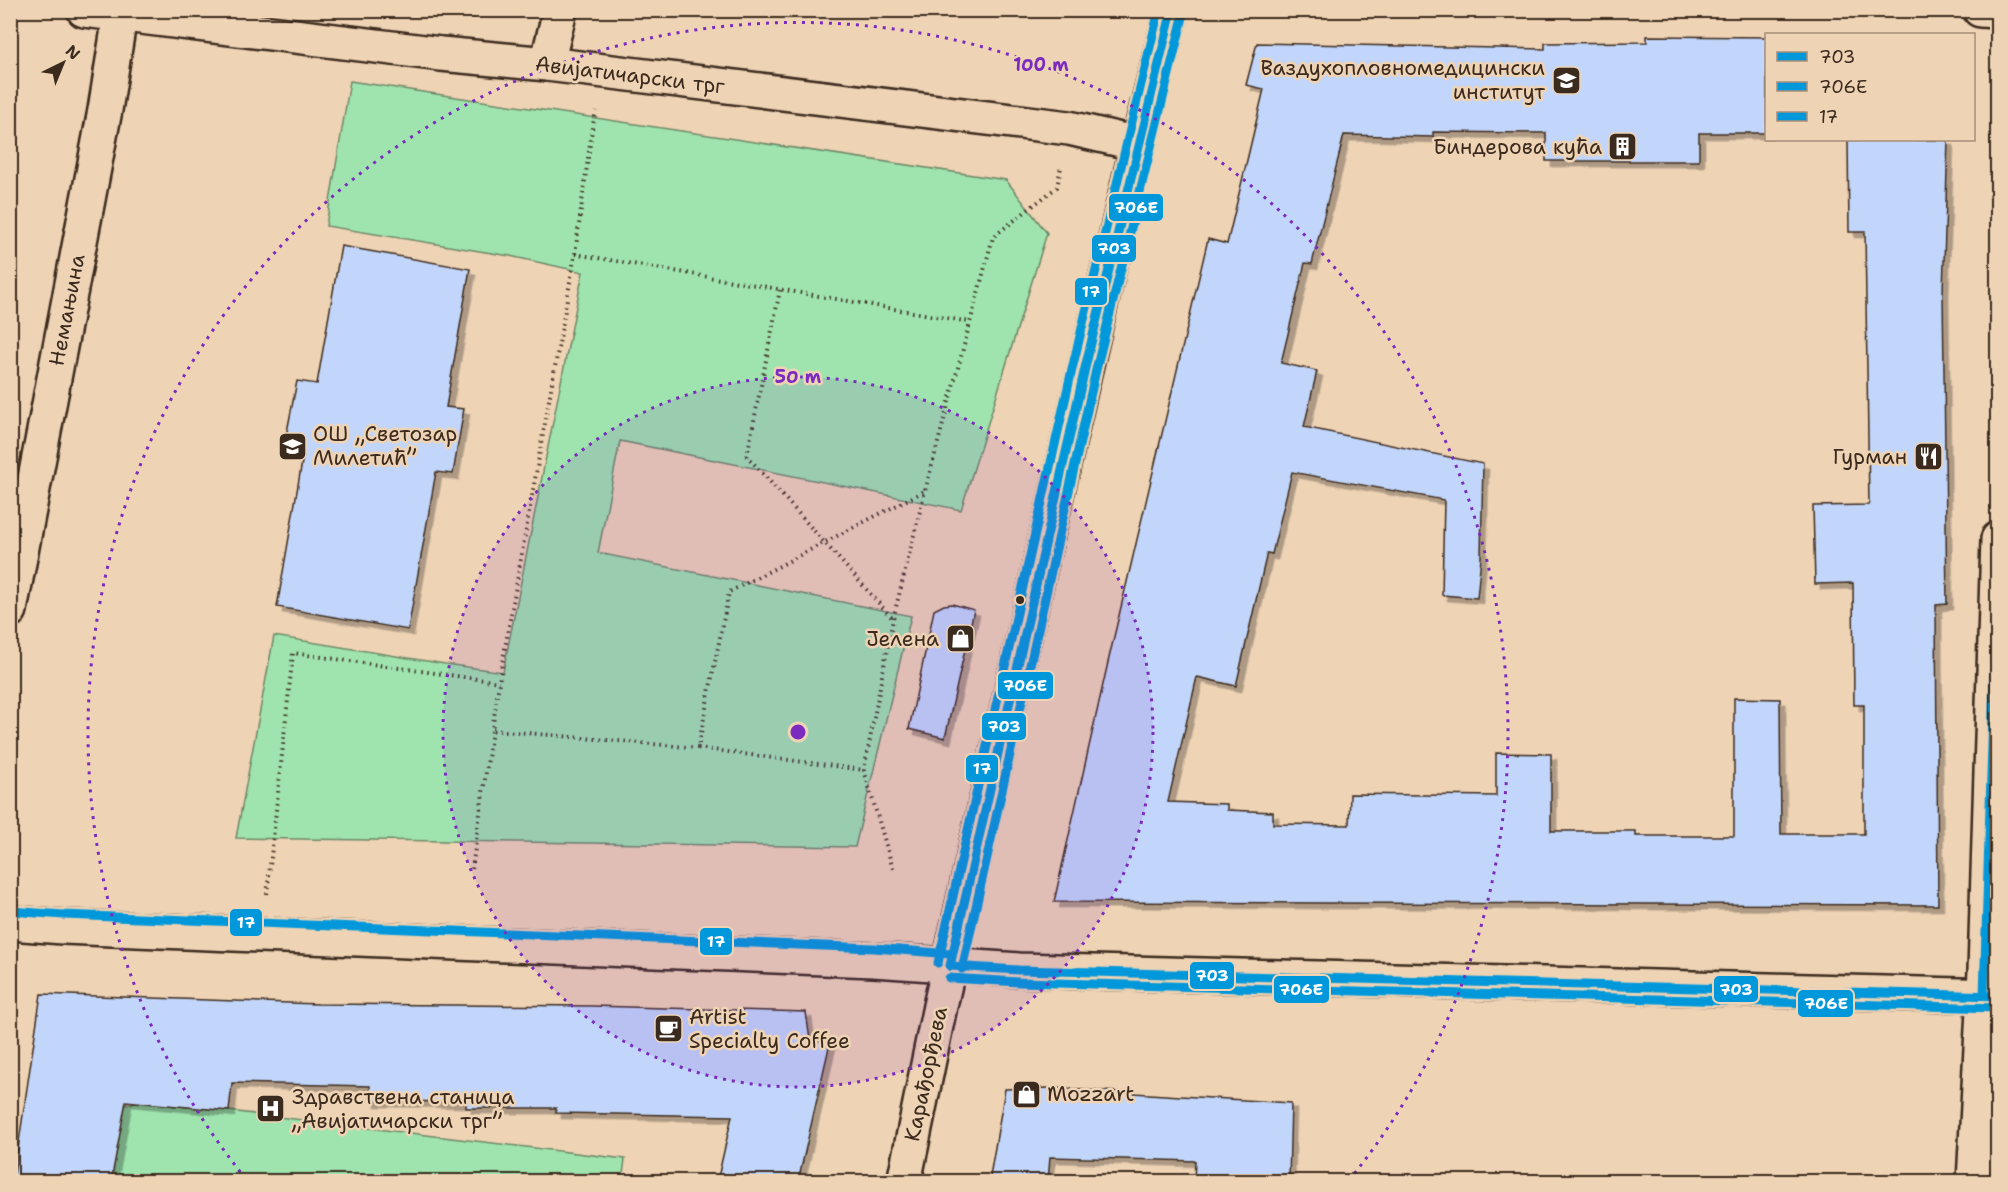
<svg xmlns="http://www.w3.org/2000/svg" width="2008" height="1192" font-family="'Shantell Sans',sans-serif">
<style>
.green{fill:#9fe4af;stroke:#6d8766;stroke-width:1.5}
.building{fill:#c2d6fb;stroke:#3b2a1e;stroke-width:1.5;filter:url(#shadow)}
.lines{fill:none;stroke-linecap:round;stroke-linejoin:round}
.street-casing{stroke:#3b2a1e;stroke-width:38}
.secondary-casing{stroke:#3b2a1e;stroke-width:38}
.path{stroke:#3b2a1e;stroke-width:4;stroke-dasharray:1.5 4.5;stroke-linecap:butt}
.street{stroke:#eed3b5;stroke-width:33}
.secondary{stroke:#eed3b5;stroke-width:33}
.bus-1-casing{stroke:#eed3b5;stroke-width:14}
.bus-2-casing{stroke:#eed3b5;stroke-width:14}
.bus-3-casing{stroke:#eed3b5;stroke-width:14}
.bus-1{stroke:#0098da;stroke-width:9}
.bus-2{stroke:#0098da;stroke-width:9}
.bus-3{stroke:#0098da;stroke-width:9}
.ring{fill:none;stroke:#7b2cbf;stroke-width:3;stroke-dasharray:3 6}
.bus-dot{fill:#3b2a1e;stroke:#eed3b5;stroke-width:2}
.labels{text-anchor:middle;stroke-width:5;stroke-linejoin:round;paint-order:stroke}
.poi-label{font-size:21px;fill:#3b2a1e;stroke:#eed3b5;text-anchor:end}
.street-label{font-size:21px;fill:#3b2a1e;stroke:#eed3b5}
.centre{fill:#7b2cbf;stroke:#eed3b5;stroke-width:3}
.ring-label{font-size:18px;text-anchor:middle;font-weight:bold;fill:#7b2cbf;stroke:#eed3b5;stroke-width:5;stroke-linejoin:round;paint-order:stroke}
.line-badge{stroke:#eed3b5;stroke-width:2}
.badge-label{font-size:16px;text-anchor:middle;font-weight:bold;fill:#fff}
</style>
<defs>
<filter id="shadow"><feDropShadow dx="5.5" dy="5.5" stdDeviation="0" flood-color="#0004"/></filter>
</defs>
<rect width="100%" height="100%" fill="#eed3b5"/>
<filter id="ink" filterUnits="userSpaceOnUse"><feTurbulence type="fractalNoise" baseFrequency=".0167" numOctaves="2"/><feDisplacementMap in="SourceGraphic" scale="12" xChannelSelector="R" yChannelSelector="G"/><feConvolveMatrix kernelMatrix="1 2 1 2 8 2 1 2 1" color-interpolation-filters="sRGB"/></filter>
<g filter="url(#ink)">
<g class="green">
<path d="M350,81L1006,180L1047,233L961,510L620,441L598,553L911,616L855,847L236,838L274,636L445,664L503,672L583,272L510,256L326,226Z"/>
<path d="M135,1102L229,1111L625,1159L622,1182H111L121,1107Z"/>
</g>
<g class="building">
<path d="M1647,36L1767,37V133H1699V161H1546V133L1433,132V137L1344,135L1312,264L1305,263L1281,363L1317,371L1304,427L1483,464L1481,557L1477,598L1442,595L1444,500L1292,472L1272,554L1267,553L1236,686L1197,677L1168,802L1227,804V810L1273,812V824L1349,825L1350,794L1496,796V753L1551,754V831H1636V836H1734V698L1780,699L1781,834H1864V705H1854L1853,583L1815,584L1813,506L1869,505L1865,232H1849L1848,140H1948L1943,292L1947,604L1936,605L1938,905L1054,902L1109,658L1208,239L1227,244L1264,89L1246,85L1257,43L1545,49V43L1647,42Z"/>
<path d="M341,246L470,269L446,407L464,409L453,474L436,472L408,630L277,607L303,456L283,452L297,381L317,384Z"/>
<path d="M952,604L974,610L945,738L909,729L934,610L944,605Z"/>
<path d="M41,994L318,1004L592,1006L806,1012L810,1040L830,1043L798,1182H717L732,1116L556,1113V1108H466V1102L370,1101V1086L232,1083L229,1111L126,1101L111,1182H13Z"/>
<path d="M1054,1088L1291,1103L1289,1182H1194L1195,1161L1050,1157L1048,1182H989L1005,1089Z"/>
</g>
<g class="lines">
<defs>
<g id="street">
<path d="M84,10L441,54L547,64L1069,128L1138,144"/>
<path d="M1980,10L1998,11"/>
<path d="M547,64L560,10"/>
<path d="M10,610L105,110L121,10"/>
<path d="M1974,1182L1985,971L1998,539"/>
</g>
<g id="secondary">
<path d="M10,923L63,927L874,960L1019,970L1998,996"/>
<path d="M904,1182L940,1006L1081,386L1138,144L1172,10"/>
</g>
</defs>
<use href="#street" class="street-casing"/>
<use href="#secondary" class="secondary-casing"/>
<g class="path">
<path d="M575,254L970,322"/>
<path d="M780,290L747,456L893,619"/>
<path d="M493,730L698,748L729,592L924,491"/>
<path d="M698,748L864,770"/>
<path d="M472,869L499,682L575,254L592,129L596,111"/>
<path d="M893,869L864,770L893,619L925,491L993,237L1057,187L1061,167"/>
<path d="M267,894L293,653L499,682"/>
</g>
<use href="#street" class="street"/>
<use href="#secondary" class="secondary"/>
<defs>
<g id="bus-1">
<path d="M950,966L1019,970L1998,996"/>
<path d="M950,966L1085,368L1172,10"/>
<path d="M1984,995L1998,555"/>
</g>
<g id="bus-2">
<path d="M962,969L1096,370L1184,13"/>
<path d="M949,978L1019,982L1998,1008"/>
<path d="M1996,995L1998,946"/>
</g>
<g id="bus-3">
<path d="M11,911L64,915L874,948L951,954"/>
<path d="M938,963L1073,365L1159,10"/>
</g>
</defs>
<use href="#bus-1" class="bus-1-casing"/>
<use href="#bus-2" class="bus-2-casing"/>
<use href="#bus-3" class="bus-3-casing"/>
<use href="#bus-1" class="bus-1"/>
<use href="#bus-2" class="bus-2"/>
<use href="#bus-3" class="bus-3"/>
</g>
</g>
<circle cx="798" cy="732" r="355" fill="#7b2cbf" fill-opacity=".12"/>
<g class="ring">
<circle cx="798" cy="732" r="355"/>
<path d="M246 1179A710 710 0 1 1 1350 1179"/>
</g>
<defs>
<symbol id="university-square" viewBox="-11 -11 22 22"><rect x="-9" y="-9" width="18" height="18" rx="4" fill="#3b2a1e" stroke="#eed3b5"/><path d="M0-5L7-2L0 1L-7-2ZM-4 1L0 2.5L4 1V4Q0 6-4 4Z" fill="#fff"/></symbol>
<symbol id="building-square" viewBox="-11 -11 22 22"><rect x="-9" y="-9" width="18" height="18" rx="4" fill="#3b2a1e" stroke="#eed3b5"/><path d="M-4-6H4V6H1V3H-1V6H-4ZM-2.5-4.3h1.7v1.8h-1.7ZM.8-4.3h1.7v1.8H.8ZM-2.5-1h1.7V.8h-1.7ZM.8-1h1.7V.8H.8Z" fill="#fff"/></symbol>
<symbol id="school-square" viewBox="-11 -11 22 22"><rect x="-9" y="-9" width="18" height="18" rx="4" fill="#3b2a1e" stroke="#eed3b5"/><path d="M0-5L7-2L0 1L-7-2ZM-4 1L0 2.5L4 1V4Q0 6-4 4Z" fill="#fff"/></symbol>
<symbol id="restaurant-square" viewBox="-11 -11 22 22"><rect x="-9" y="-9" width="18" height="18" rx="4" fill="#3b2a1e" stroke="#eed3b5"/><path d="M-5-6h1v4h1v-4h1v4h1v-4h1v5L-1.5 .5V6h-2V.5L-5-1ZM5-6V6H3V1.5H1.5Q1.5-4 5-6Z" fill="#fff"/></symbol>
<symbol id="shop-square" viewBox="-11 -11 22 22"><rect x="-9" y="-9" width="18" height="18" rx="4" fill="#3b2a1e" stroke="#eed3b5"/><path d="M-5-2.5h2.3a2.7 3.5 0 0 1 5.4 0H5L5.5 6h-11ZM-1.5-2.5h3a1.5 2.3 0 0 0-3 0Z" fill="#fff"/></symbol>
<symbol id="cafe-square" viewBox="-11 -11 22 22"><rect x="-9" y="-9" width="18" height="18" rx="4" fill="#3b2a1e" stroke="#eed3b5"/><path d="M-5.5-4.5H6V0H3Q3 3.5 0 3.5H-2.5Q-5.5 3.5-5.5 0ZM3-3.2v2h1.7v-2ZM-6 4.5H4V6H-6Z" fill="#fff"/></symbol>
<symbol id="hospital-square" viewBox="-11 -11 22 22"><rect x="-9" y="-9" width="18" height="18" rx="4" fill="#3b2a1e" stroke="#eed3b5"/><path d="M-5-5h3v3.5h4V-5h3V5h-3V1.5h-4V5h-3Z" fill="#fff"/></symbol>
</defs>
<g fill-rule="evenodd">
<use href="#university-square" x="1550" y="64" width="33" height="33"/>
<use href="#building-square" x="1606" y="130" width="33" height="33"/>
<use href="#school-square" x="276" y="430" width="33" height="33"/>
<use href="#restaurant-square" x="1912" y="440" width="33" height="33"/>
<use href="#shop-square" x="944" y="622" width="33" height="33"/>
<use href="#cafe-square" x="652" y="1012" width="33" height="33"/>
<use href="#shop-square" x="1010" y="1078" width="33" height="33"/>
<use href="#hospital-square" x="254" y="1092" width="33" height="33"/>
</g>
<circle class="bus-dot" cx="1020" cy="600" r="5"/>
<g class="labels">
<g class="poi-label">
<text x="1545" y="75">Ваздухопловномедицински<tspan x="1545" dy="24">институт</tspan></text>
<text x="1602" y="154">Биндерова кућа</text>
<text x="313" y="441" text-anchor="start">ОШ „Светозар<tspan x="313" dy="24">Милетић”</tspan></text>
<text x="1907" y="464">Гурман</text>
<text x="939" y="646">Јелена</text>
<text x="689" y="1024" text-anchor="start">Artist<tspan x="689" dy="24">Specialty Coffee</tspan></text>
<text x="1047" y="1101" text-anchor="start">Mozzart</text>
<text x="292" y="1104" text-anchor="start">Здравствена станица<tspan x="292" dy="24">„Авијатичарски трг”</tspan></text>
</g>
<g class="street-label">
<text transform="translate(630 75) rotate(7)" y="7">Авијатичарски трг</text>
<text transform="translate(67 310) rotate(-79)" y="7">Немањина</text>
<text transform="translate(926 1074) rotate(-78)" y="7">Карађорђева</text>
</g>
</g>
<circle cx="798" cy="732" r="9" class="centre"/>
<g class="ring-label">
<text x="1041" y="71">100 m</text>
<text x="798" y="383">50 m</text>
</g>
<g class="line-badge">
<rect x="1108" y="193" width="56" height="29" rx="6" fill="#0098da"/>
<rect x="1091" y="234" width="46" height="29" rx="6" fill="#0098da"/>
<rect x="1074" y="277" width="34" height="29" rx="6" fill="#0098da"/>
<rect x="997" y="671" width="57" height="29" rx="6" fill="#0098da"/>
<rect x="981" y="712" width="46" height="29" rx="6" fill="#0098da"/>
<rect x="965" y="754" width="34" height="29" rx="6" fill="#0098da"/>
<rect x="229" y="908" width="34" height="29" rx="6" fill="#0098da"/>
<rect x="699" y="927" width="34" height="29" rx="6" fill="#0098da"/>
<rect x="1189" y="961" width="46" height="29" rx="6" fill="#0098da"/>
<rect x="1713" y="975" width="46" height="28" rx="6" fill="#0098da"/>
<rect x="1273" y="975" width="57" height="29" rx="6" fill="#0098da"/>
<rect x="1797" y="989" width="57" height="29" rx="6" fill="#0098da"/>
</g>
<g class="badge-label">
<text x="1136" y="213">706E</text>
<text x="1114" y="254">703</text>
<text x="1091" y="297">17</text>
<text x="1025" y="691">706E</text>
<text x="1004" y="732">703</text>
<text x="982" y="774">17</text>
<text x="246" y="928">17</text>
<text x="716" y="947">17</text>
<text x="1212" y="981">703</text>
<text x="1736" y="995">703</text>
<text x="1301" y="995">706E</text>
<text x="1826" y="1009">706E</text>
</g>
<rect width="2008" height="1192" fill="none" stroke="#eed3b5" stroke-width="36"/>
<rect x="18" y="18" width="1972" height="1156" fill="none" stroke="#3b2a1e" stroke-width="2" filter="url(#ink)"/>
<rect x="1765" y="33" width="210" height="108" fill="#eed3b5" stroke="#a68f79" stroke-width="1.5"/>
<rect x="1777" y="52" width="30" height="9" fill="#0098da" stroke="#a68f79" stroke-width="1.5"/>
<text x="1819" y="63" font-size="18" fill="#3b2a1e">703</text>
<rect x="1777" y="82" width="30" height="9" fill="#0098da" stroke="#a68f79" stroke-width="1.5"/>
<text x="1819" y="93" font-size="18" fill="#3b2a1e">706E</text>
<rect x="1777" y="112" width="30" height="9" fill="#0098da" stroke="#a68f79" stroke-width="1.5"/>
<text x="1819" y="123" font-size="18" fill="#3b2a1e">17</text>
<g transform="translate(63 63) rotate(43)" stroke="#eed3b5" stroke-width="4.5" paint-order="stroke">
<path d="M0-4.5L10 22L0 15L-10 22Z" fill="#3b2a1e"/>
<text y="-9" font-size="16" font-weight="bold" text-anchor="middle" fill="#3b2a1e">N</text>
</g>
</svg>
